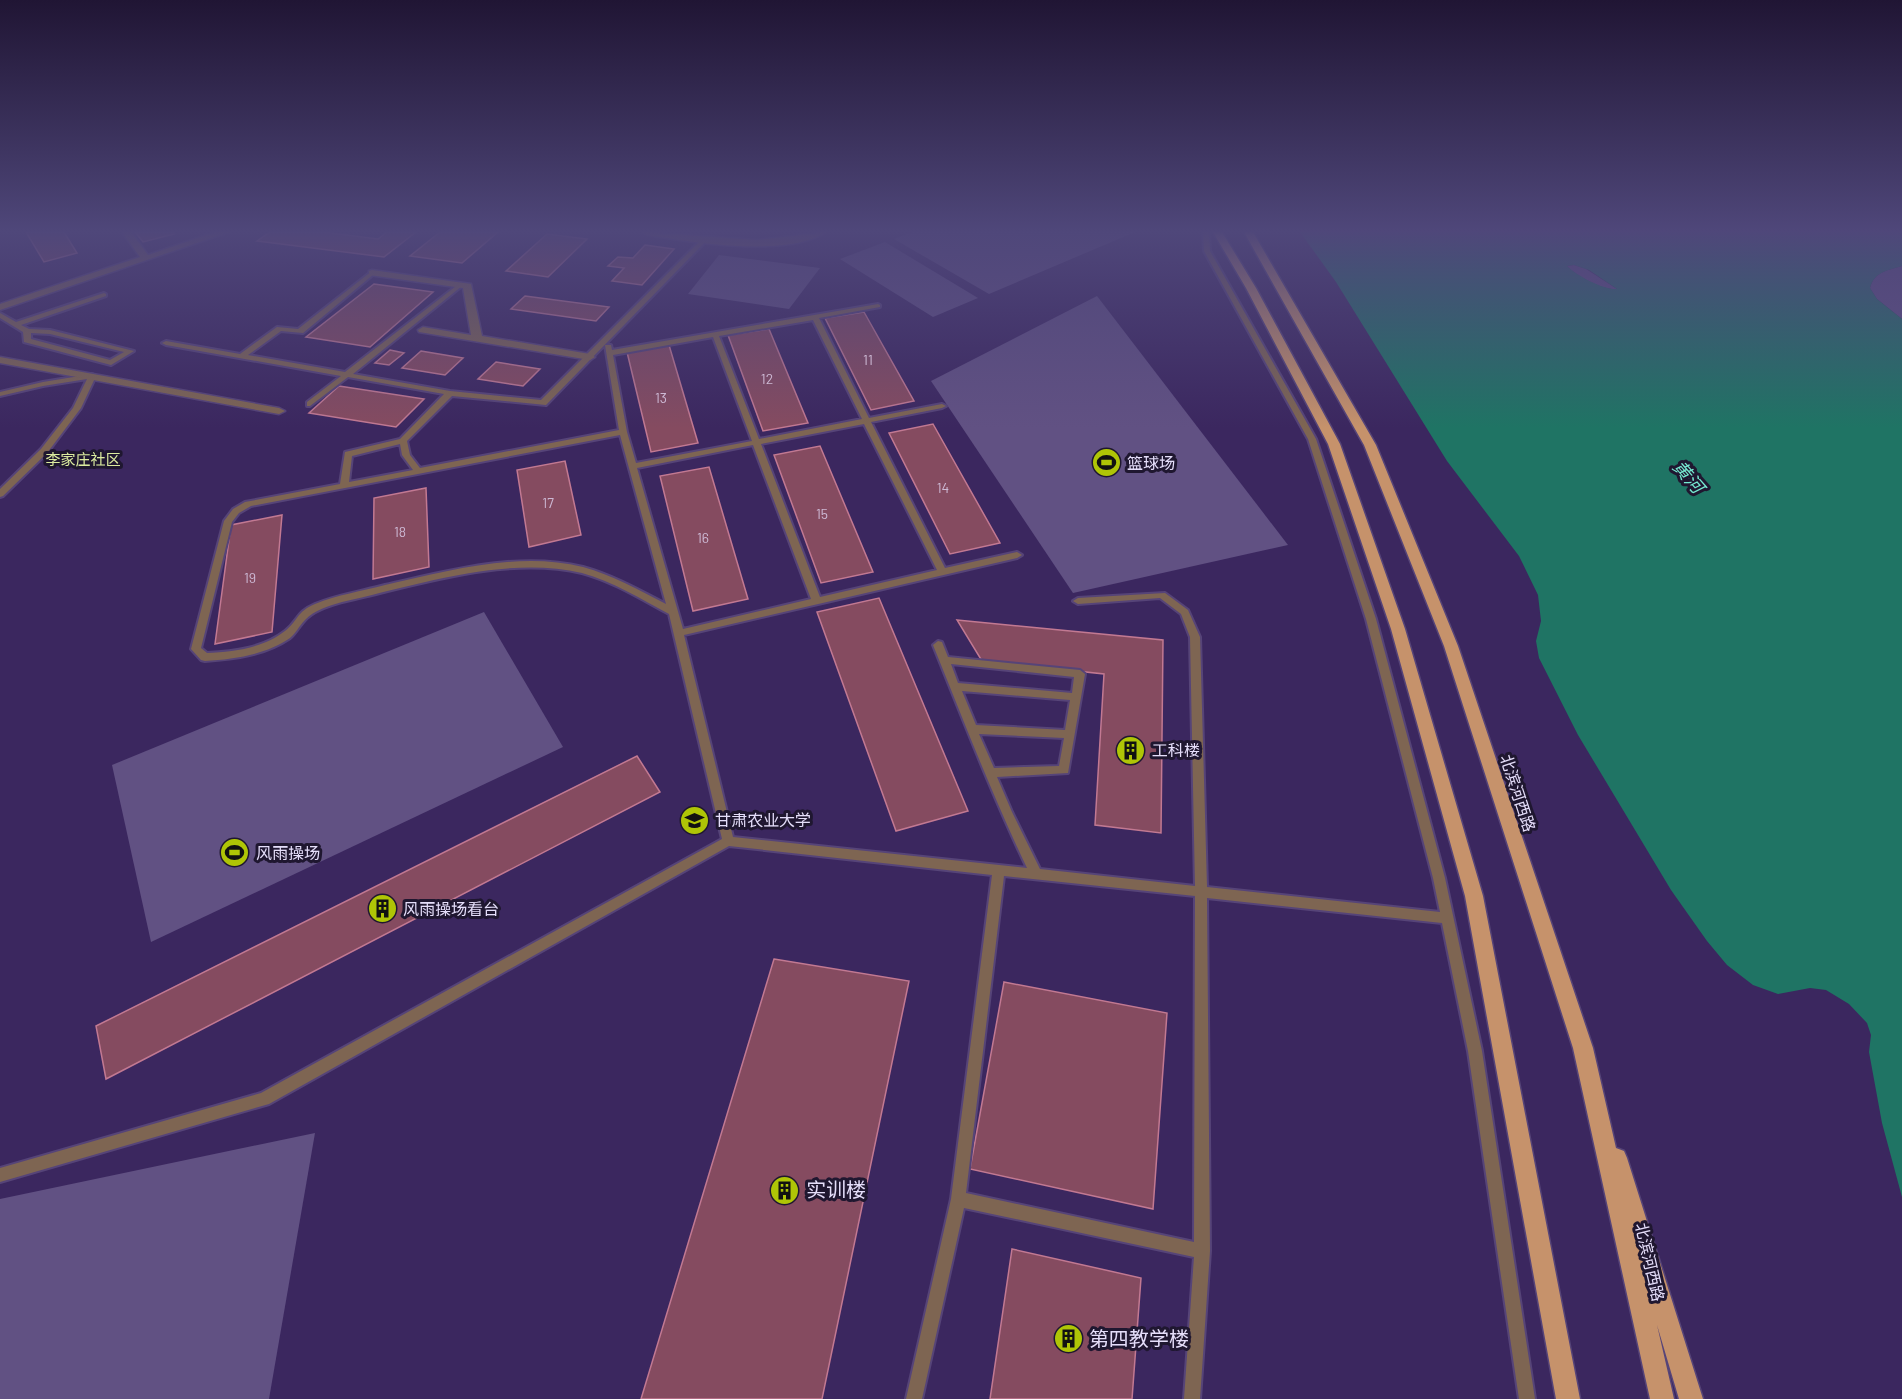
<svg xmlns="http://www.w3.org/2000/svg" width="1902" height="1399" font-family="Barlow,'Noto Sans SC',sans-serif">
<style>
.green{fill:#615183}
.water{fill:#1f7464;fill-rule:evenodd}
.building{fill:#854b60;stroke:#c27992;stroke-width:1.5}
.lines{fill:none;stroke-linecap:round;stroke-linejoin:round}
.service-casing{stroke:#564478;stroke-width:4}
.pedestrian-casing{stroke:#564478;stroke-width:3}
.minor-casing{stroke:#564478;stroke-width:3}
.primary-casing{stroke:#564478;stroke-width:3}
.service{fill:#7e6552;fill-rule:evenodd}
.pedestrian{fill:#7e6552;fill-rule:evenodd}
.minor{fill:#7e6552;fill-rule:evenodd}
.primary{fill:#c6926b;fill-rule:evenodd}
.labels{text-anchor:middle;stroke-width:6;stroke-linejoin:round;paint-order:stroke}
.number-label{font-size:14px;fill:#cdb9d4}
.far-neighbourhood-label{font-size:15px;fill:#dcec9f;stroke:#1f1730}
.poi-label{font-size:16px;fill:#e5defa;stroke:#1f1730;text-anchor:start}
.street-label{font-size:16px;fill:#e5defa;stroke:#1f1730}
.water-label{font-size:18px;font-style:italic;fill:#76ebd2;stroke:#1f1730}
.near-poi-label{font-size:20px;fill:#e5defa;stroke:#1f1730;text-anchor:start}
</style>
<rect width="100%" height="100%" fill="#3b275f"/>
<g class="green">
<path d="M912,232H1135L989,294L894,239Z"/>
<path d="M885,242L978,298L933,317L840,259Z"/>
<path d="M719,255L820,268L789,309L688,294Z"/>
<path d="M1574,265L1586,269L1617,289C1604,291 1576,276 1567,266Z"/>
<path d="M1902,266V319L1877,299L1870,288C1874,272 1888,270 1902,266Z"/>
<path d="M1097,296L1288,545L1073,593L931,381Z"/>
<path d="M484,612L563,747L151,942L112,765Z"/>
<path d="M315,1133L269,1399H0V1199Z"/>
</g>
<path class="water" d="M1300,232H1902V266C1888,270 1874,272 1870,288L1877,299L1902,319V1197L1882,1123L1869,1052L1871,1035L1867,1023L1849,1004L1826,990L1810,988L1778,994L1753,985L1727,965L1707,941L1671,890L1578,735L1539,658L1536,641L1541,621L1538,595L1519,556L1447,461L1336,282ZM1574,265L1589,270L1617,289C1604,290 1577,276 1567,266Z"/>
<g class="building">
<path d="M26,232H64L77,253L44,262Z"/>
<path d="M135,232H173L174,234L143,242Z"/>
<path d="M270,232H323L378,239L387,232H416L384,257L257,241Z"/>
<path d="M440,232H498L462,263L410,256Z"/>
<path d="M547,234L587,239L548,277L506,271Z"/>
<path d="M645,245L674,249L642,285L612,281L624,268L608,266L618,257L633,258Z"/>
<path d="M374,284L433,292L370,347L306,337Z"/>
<path d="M525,296L609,307L596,321L511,309Z"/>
<path d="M864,312L914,401L871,410L825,318Z"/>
<path d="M769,329L808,423L763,431L728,335Z"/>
<path d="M669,345L698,443L651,452L627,352Z"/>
<path d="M390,350L404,353L389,365L375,363Z"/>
<path d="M421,351L463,358L445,375L402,368Z"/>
<path d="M496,362L540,369L523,386L478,379Z"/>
<path d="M339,386L424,399L396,427L309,413Z"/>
<path d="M933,424L1000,543L950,554L889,433Z"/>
<path d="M820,446L873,572L821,583L774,455Z"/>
<path d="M565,461L581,535L529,547L517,470Z"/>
<path d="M709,467L748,599L693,611L660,476Z"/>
<path d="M426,488L429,567L373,579L374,498Z"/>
<path d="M282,515L272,632L215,644L231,525Z"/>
<path d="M879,598L968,811L896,831L817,612Z"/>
<path d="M957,620L1163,640L1161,833L1095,825L1104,674L982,661Z"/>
<path d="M637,756L660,792L106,1079L96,1026Z"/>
<path d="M774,959L909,981L822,1399H641Z"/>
<path d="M1004,982L1167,1013L1153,1209L970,1169Z"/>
<path d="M1012,1249L1141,1278L1132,1399H990Z"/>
</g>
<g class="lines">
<defs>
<g id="service">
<path d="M1203,232H1209L1210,251L1316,439L1376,619L1445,878L1482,1051L1535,1399H1519L1468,1051L1442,923L1207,898L1210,1251L1200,1399H1184L1194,1257L964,1208L922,1399H906L951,1199L992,875L729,846L269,1104L0,1182V1168L261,1093L722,839L669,614C641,599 612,581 582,573C506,555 417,585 342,602C329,606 314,610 305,620C299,626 296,633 290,638C265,655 235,659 205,661L201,660L191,649L224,521L233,509L245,502L340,484L345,452L400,439L444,394L348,377L310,406H307V402L341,376L166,345L162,343L166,341L240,354L277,327L298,329L372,271L374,272V274L303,333L281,331L248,355L345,372L460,283L463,285L462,286L353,374L450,391L541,400L702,239L707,240L546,405L452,396L407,441L410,455L420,468L619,430L605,345H611L612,350L878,304L880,305V307L819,318L869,418L942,404L946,406L942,408L871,422L945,568L1017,552L1022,555L1017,558L684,635L733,837L1027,868C992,795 963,719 933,645L938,641L942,642L948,657L1080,670L1085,674L1068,773L997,777L1012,812L1040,869L1195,886L1190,637L1181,614L1160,598L1078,604L1073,601L1078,598L1165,593L1188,610L1200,637L1207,887L1440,912L1433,878L1366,619L1308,439L1204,251ZM813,320L862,419L759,439L719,336ZM713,337L752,441L636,463L627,432L613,355ZM864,424L937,570L820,597L761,444ZM620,435L666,604C639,590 612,575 583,567C518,551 448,571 385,585C362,591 337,595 315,604C296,612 298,621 285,631C263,648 234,652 207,653L201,648L232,522L239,513L251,506ZM400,444L402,455L413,470L349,482L352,456ZM753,445L811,599L683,629L637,468ZM951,664L1074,677L1072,693L958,683ZM962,691L1070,700L1065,730L976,725ZM979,734L1064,738L1059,766L994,768ZM1004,876L1195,896L1194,1242L966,1193Z"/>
<path d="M104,293L106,294V296L21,325L29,329L50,330L134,351L111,365L24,342L23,332L0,318V313L16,322ZM31,333L50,334L124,352L110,360L31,339Z"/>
<path d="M92,374L96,376L81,408L47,453L3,496L0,497V489L41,449L73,408L87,379L43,386L0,396V392L43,382Z"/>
</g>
<path id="pedestrian" d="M372,270L471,284L482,336L590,354L595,357L590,360L419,332L418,330L423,327L471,335L463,288L369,275V271Z"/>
<g id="minor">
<path d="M122,232H131L148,255L215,232H229L0,310V304L140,257Z"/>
<path d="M642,232L757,240L826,232C792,255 713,245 673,239C663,237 650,237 642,232Z"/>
<path d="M0,357L279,408L285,411L279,414L0,363Z"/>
</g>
<g id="primary">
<path d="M1213,232H1222L1256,288L1340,444L1405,629L1483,896L1580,1399H1556L1465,896L1391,629L1328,444L1246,288Z"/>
<path d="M1244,232H1253L1376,445L1458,646L1593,1048L1616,1148L1624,1151L1627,1158L1703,1399H1679L1657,1325L1674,1399H1650L1573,1048L1444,646L1364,445Z"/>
</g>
</defs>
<use href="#service" class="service-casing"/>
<use href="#pedestrian" class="pedestrian-casing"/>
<use href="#minor" class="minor-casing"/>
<use href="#primary" class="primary-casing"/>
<use href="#service" class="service"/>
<use href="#pedestrian" class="pedestrian"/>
<use href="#minor" class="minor"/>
<use href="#primary" class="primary"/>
</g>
<linearGradient id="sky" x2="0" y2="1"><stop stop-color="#201534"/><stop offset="0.54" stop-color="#4f477a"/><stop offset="1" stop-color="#4f477a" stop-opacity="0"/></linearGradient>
<rect width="1902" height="428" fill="url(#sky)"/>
<defs>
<symbol id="stadium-disc" viewBox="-11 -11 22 22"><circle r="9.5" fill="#afc506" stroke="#1f1730"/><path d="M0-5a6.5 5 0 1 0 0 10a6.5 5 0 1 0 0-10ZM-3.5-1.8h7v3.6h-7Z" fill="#111"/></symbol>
<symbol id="building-disc" viewBox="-11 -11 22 22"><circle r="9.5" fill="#afc506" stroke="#1f1730"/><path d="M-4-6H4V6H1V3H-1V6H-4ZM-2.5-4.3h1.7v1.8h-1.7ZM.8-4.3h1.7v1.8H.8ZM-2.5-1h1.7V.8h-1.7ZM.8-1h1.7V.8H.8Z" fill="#111"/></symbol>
<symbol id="university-disc" viewBox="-11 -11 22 22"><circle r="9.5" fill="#afc506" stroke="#1f1730"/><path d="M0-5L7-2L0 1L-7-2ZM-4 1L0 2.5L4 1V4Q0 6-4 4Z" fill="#111"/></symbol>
</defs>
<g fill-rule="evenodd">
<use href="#stadium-disc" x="1090" y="446" width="33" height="33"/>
<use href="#building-disc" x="1114" y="734" width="33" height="33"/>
<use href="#university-disc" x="678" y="804" width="33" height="33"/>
<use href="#stadium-disc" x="218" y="836" width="33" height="33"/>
<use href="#building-disc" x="366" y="892" width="33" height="33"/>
<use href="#building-disc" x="768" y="1174" width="33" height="33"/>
<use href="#building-disc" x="1052" y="1322" width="33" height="33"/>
</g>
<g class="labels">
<g class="number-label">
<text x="868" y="365">11</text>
<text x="767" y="384">12</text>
<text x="661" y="403">13</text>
<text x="943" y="493">14</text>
<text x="548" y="508">17</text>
<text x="822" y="519">15</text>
<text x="400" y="537">18</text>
<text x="703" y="543">16</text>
<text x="250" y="583">19</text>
</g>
<g class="far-neighbourhood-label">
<text x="83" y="465">李家庄社区</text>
</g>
<g class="poi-label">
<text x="1127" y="469">篮球场</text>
<text x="1152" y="756">工科楼</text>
<text x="715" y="826">甘肃农业大学</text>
<text x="256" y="859">风雨操场</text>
<text x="403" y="915">风雨操场看台</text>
</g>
<g class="street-label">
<text transform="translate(1518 793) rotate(72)" y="6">北滨河西路</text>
<text transform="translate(1650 1262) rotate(77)" y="6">北滨河西路</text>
</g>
<g class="water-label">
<text transform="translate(1688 477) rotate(49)" y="6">黄河</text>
</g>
<g class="near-poi-label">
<text x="806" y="1197">实训楼</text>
<text x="1089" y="1346">第四教学楼</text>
</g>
</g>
</svg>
